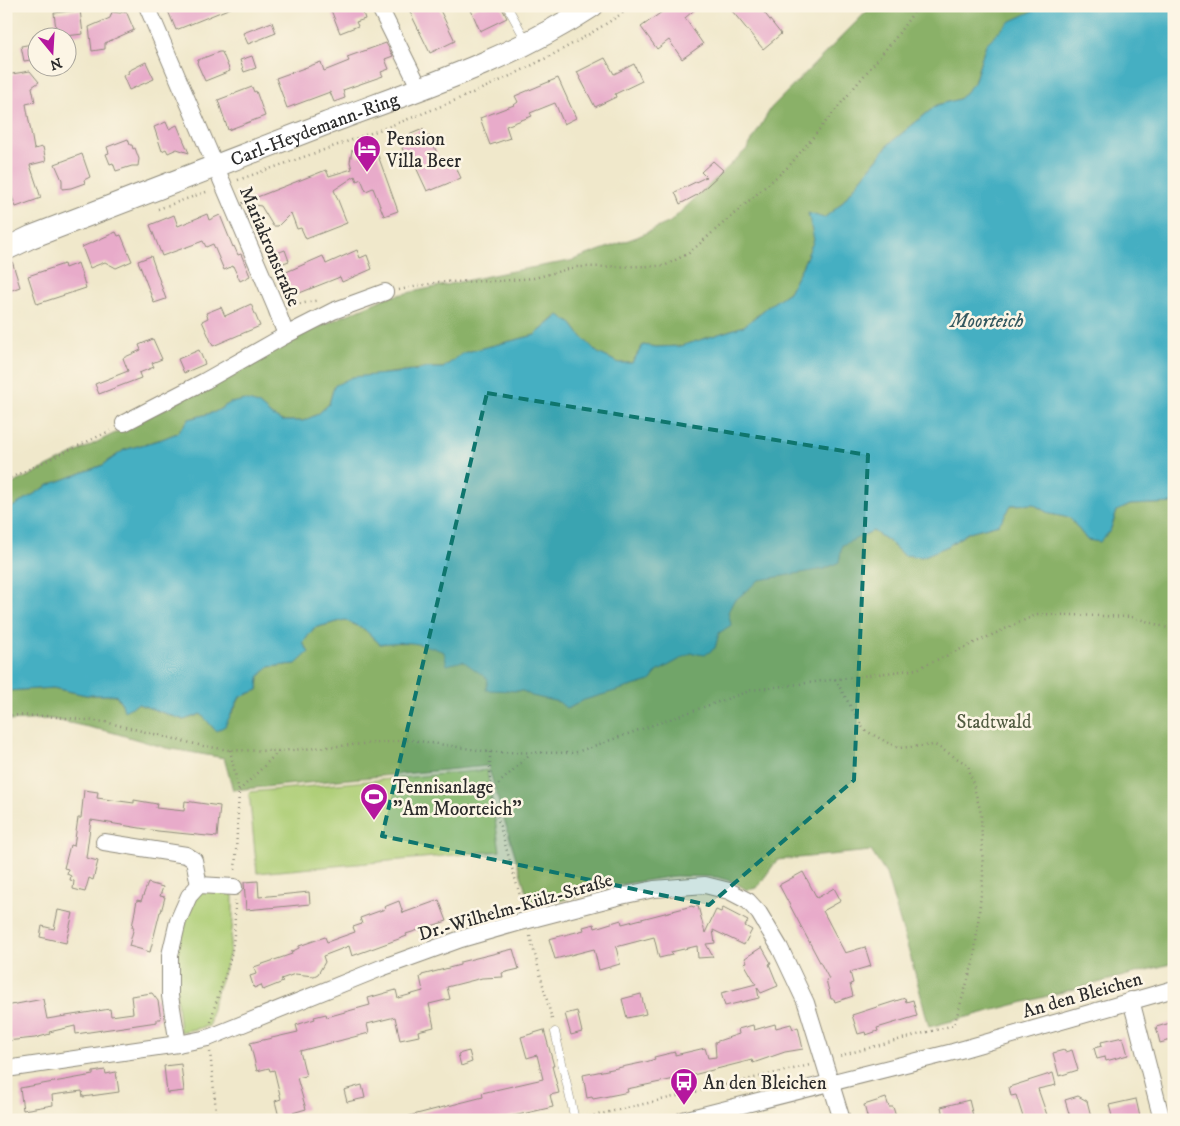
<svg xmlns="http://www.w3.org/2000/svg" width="1180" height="1126" font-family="'IM FELL DW Pica',serif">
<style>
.green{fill:#adce76;stroke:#6c7c50}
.forest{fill:#8ab167;stroke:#5a6e49}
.water{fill:#44afc2;stroke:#386d76}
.building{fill:#e8abca}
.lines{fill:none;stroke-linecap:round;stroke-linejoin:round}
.service-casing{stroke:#8e8a7b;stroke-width:9}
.minor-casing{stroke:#8e8a7b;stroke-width:18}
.secondary-casing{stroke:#8e8a7b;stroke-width:24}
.path{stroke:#8e8a7b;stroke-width:2.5;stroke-dasharray:1 4;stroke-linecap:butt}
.service{stroke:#fff;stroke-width:8}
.minor{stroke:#fff;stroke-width:16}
.secondary{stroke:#fff;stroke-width:22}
.marked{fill:#0f766e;fill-opacity:0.2;stroke:#0f766e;stroke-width:4;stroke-dasharray:10 6;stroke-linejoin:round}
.labels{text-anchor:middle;stroke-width:5;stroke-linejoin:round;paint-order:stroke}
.street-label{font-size:19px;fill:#2b2b2b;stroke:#fcf5e5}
.poi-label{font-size:19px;fill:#2b2b2b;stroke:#fcf5e5;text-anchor:start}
.park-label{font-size:19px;fill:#525c42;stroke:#fcf5e5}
.water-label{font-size:20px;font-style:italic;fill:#345960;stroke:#fcf5e5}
</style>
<rect width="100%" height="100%" fill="#fcf5e5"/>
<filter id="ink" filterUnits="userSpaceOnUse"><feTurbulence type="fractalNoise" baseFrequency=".02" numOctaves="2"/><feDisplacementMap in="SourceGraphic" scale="10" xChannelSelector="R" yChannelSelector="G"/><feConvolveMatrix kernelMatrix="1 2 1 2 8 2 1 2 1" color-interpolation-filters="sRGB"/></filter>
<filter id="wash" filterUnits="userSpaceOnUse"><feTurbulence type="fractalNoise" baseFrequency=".0096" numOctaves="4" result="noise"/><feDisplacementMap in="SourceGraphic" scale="20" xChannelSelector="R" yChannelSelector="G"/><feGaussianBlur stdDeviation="1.12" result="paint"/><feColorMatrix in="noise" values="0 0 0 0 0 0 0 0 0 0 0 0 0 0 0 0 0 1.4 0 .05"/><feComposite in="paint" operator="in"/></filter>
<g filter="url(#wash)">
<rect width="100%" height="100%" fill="#f0e8cb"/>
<g class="green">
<path d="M487,770L500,851L257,873L249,792Z"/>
<path d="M200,887L231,888L233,896V921L229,956L213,1003L209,1026L180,1032L172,956Z"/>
</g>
<g class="forest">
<path d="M872,6H1048L1035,10L986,44L974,83L959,99L937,105L890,143L840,205L824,218L803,265L789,292L770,305L744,326L681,346L656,347L643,345L632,363H619L598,353L581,336L572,324L558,315L535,335L463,353L443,368H427L383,374L334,386L329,404L318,414L303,421H282L271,415L258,404L230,403L215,412L189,419L177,433L162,439L124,450L103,465L49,485L6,511V487L162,410L295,337L388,297L507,272L570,261L637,237L670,222L747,149L771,108Z"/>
<path d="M1174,503V963L929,1027L914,969L886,874L871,851L777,860L757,888L747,890L734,882L716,877L675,876L624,884L531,908L488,766L233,790L224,758L166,748L111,732L51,719L6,721V691L53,688L86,695H116L122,704H138L184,720L201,714L216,731L233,712L240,697L258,690L259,677L268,667L296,664L302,643L314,628L345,620L365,630L380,644C387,643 396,641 403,641C435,642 465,660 488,679L486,690L523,691L532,696L559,702L568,709L584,700L650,681L657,672L691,653L715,648L719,633L731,625L728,611L733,602L759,580L825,569L839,562L842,545L873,531L888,541L903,555L948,546L969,532L999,524L1012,505L1033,504L1050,514L1070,518L1087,540L1110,531L1117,511L1130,505Z"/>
</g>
<path class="water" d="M1048,6H1174V503L1130,505L1117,511L1110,531L1100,542L1087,540L1070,518L1050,514L1033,504L1012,505L999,524L969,532L948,546L922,557L903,555L888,541L873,531L842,545L839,562L824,569L759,580L733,602L728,612L731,625L719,633L715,648L705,655L691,653L657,672L650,681L584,700L567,709L559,702L532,696L523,691L486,690L488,679L463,661L447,665L444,652C420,642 405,641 380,644L365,630L345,620L314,628L303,643L309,652L296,664L268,667L259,677L258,690L240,697L225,726L216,731L201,714L184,720L138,704L124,711L122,704L116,695H86L53,688L6,691V511L49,485L103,465L124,450L162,439L177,433L189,419L215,412L230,403L245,400L258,404L271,415L282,421H303L318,414L329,404L334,386L352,377L406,372L427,368H443L463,353L535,335L559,315L572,324L581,336L598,353L619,363H632L643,345L656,347L681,346L744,326L770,305L789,292L803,265L814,240L808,213L824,218L840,205L890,143L937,105L959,99L974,83L986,44L1009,22L1035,10Z"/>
<g id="blocks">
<g class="building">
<path d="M166,6H233V7L176,30Z"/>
<path d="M332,6H361L365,19L356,22L358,26L340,33L331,10L333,9Z"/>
<path d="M407,6H438L455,41L430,53Z"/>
<path d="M478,6H501L507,18L480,31L471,10Z"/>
<path d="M670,6H699L685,18L703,44L682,59L669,40L657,49L641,27Z"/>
<path d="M728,6H759L781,34L763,49Z"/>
<path d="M80,10L83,34L57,37L54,13Z"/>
<path d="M126,11L134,30L105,43V49L92,51L89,27L110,18L112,12L120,13Z"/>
<path d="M272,22L276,33L248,44L243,33Z"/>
<path d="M38,43V59L24,61L21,46Z"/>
<path d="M386,43L393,56L385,59L389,69L381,72L383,76L343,90L345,98L334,102L330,92L287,108L276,78L321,62L324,71L349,61L347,57Z"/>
<path d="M219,52H222L230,71L205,81L197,63L198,60Z"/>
<path d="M252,56L256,68L244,72L240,60Z"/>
<path d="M605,58L614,74L634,64L642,81L615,94L616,97L595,107L577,72Z"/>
<path d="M146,62L154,79L129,90L123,76L129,73L128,71Z"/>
<path d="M30,71L39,82L32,87L35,102L26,104L34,149L43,147L46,161L30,165L41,198L16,207L6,182V75Z"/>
<path d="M558,78L576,118L564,124L555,103L530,113L532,116L506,126L510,138L490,145L480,118L514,105L518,102L515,96Z"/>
<path d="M252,87L254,92L256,91L265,116L228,130L218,100Z"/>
<path d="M166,122L169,129L177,125L189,153L177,149L168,153L166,149L162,151L154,127Z"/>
<path d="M423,129L426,137L430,136L442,166L453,161L461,178L432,190V189L427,191L414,163L408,165L399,139Z"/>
<path d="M128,139L130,145H132L133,149L135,148L139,159L138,166H132L116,171L113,163L110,164L106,154L109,153L107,147Z"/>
<path d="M352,150L358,156L376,150L398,211L384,216L373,188L366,191L361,179L357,181L355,176L334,190L347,223L306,239L301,228L297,229L291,213L278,226H273L261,206L242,203L326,170L329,176L352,169L350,162Z"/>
<path d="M82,154L90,177L84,180L85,183L71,188L62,189V180L55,164Z"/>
<path d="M713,161L723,170L721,173L697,195L680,204L675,192L706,177L701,172Z"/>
<path d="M207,214L209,220L220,215L233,247L234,246L238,255L241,254L250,276L240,281L233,266L224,270L213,244L206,247L203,241L162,256L150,225L174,215L178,226Z"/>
<path d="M116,232L118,236L121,235L132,261L116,268L105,262L90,268L82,247Z"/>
<path d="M285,250L289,261L278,265L274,254Z"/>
<path d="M357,250L360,258L367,255L372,269L342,282L340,277L297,294L295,288L292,290L284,273L323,256L326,264Z"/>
<path d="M151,256L166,299L154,303L138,261Z"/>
<path d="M12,261L20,287L6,292V262Z"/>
<path d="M78,263L86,288L37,304L28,276L64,264L65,268Z"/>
<path d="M251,304L260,326L213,346L202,321L208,318L206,313L221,307L225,316Z"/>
<path d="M153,339L162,359L152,363L154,367L139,373L141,378L99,394L95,384L128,371L123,358L141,350L139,345Z"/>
<path d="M199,350L205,364L184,373L178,359Z"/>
<path d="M84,790L98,792L97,798L134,803V800L157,804L156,808L184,811L185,801L220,806L217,837L158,831L91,820L86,858L98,861L93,880L89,878L85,892L73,889L74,881L70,880L71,876L67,874L68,869L64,868L70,845L74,846L78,818H81Z"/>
<path d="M803,872L817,898L834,888L841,901L823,911L845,953L865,947L871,966L850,972L853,983L850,984L853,996L835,1002L834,999H831L826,980L829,979L779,885Z"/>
<path d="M258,881L259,897L309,892L310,904L246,910L244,882Z"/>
<path d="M148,883L163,887L160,896L165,897L161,912H160L150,952L129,946L134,927H132L137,900L141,901Z"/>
<path d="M439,900L447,921L406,934L407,936L352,956L349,946L323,956L325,962L318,974L314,976L295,974L281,979L283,982L263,990L261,985L254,988L250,976L256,974L254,967L292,954L291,952L299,948V946L325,937L327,942L355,932L353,927L362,924L360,918L385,909L384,907L399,901L403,913Z"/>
<path d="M692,906L693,907L698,906L705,933L716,910L721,912L723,908L748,921L745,926L752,930L744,945L713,930L715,943L706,944L713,957L698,958L697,946L671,952L672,955L659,958L654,937L616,947L620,964L599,970L594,949L555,959L549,939L584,930L583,927L594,924L595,928L621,920L622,924Z"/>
<path d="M58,910L73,913L66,943L40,937L42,926L54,929Z"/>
<path d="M762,947L771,963L769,964L778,986L761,993L757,987L759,998L725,1006L721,993L756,984L744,963L747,962L745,958Z"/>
<path d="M513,949L519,969L502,973L503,977L482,978L447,987L450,999L429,1004L434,1027L418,1031L419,1036L400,1040L395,1017L367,1024L369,1033L300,1051L306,1076L297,1078L306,1109L279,1117L275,1101L281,1099L274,1070L270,1071L269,1068L257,1071L250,1043L298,1032L296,1025L315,1019L314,1017L326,1014L327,1017L370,1005L368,998L396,990L398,998L423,991L420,977L422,976V975L460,965V962Z"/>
<path d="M152,993L158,1001L161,1019H157V1022L76,1034L75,1026L49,1032L50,1034L35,1038L6,1041V1006L43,999L47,1019L110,1009L111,1016L133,1013L131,996Z"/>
<path d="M641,994L646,1014L627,1018L622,999Z"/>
<path d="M905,998L906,1002L913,1000L917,1016L877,1028L878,1031L866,1035L865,1032L858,1034L852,1015Z"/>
<path d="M577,1011L582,1032L571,1035L565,1014Z"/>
<path d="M1174,1022V1039L1160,1043L1156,1027Z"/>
<path d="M775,1024L776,1028L791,1024L793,1029L798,1027L803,1049L785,1052L753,1063L752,1060L689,1076L627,1089L628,1092L619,1094L593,1099L592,1097L587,1098L583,1075L646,1062L655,1059L654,1057L675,1052V1055L705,1048L708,1058L716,1057L715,1042L739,1034L738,1029L753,1025L754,1030Z"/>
<path d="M544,1030L554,1066H552L559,1093L550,1095L553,1107L496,1120H410L409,1116L483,1097L482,1093L543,1079L537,1055L527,1058L521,1037Z"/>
<path d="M1123,1037L1128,1055L1106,1061L1105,1057L1097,1059L1094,1048L1102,1046L1101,1042Z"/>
<path d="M1064,1050L1065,1052L1072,1050L1078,1070L1059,1076L1053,1053Z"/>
<path d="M469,1051L472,1062L461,1066L458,1054Z"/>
<path d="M181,1064L184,1091L167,1093L164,1066Z"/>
<path d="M105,1070L106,1074L116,1072L119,1092L83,1097L82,1091L52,1095L53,1105L23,1110L20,1088L93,1075V1072Z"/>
<path d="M1053,1073L1056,1085L1038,1089L1047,1115L1045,1116L1046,1120H1024L1016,1095L1011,1096L1009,1087Z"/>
<path d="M362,1085L365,1098L347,1102L344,1090Z"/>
<path d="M1078,1096L1087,1101L1092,1120H1071L1065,1100Z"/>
<path d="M886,1098L889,1107H893L897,1120H868L864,1105Z"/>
<path d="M1136,1099L1140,1117L1131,1120H1113L1109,1105Z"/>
<path d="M969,1100L974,1120H944L941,1107Z"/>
</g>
</g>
</g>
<g filter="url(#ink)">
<use href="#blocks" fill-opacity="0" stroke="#8e8a7b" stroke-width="1"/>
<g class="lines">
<defs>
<g id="service">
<path d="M507,6L527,42"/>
<path d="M555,1032L575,1120"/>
</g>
<g id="minor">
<path d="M147,6L276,308L286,335"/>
<path d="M379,6L420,89"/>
<path d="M124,423L205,381L286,335L333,311L385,292"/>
<path d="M104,842L186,855L194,860L199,885"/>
<path d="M1131,1000L1162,1120"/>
<path d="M178,1044L170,996V955L178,921L189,896L199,885L234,887"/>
<path d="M6,1069L178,1044L208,1038L381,968L461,939L517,923L621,896L654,889L705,885L729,891L748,901L759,913L780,948L806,1003L842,1120"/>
<path d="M683,1120L953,1052L1174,989"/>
</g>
<g id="secondary">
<path id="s1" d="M6,249L31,237C129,199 227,161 325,124C416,90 510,60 592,6"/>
</g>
</defs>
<use href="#service" class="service-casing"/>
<use href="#minor" class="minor-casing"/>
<use href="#secondary" class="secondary-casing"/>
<g class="path">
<path d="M238,180C373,132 513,89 633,6"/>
<path d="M158,209L209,191"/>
<path d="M399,290L439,282L499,281L534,278L576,267L664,266L689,253L789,166L896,37L918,6"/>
<path d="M290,306L319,300"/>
<path d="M6,480L112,430"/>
<path d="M835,679L864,730L898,748L935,745L968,765L981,813L983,876L974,960L954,1025L839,1056"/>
<path d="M6,715L47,716L105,722L203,746L230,750L279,751L412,740L490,752L574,753L752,690L917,669L1038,614L1133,617L1174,630"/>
<path d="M230,750L239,791L235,872"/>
<path d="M490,752V792L523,906"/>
<path d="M239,791L279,751"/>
<path d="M491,791L530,754"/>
<path d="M530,936L553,1023"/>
<path d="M211,1022C215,1000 225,980 230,959C235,940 235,919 235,900"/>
<path d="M210,1052L217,1120"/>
<path d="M584,1118L810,1065"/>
</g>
<use href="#service" class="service"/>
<use href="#minor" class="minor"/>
<use href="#secondary" class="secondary"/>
</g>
</g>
<path class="marked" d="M487,393L868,455L854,780L709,905L382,836Z"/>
<defs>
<symbol id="hotel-pin" viewBox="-11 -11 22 30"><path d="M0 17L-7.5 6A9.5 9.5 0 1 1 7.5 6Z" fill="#b5179e" stroke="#fcf5e5"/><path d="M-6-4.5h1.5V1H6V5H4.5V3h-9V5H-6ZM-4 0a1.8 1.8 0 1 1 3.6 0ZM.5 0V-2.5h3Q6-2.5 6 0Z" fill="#fff"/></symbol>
<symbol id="stadium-pin" viewBox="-11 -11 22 30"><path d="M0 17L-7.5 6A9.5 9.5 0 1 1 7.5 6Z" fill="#b5179e" stroke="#fcf5e5"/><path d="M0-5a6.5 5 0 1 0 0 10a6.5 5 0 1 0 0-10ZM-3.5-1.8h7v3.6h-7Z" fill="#fff"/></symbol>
<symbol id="bus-pin" viewBox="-11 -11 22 30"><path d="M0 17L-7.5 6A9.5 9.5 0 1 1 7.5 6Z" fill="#b5179e" stroke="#fcf5e5"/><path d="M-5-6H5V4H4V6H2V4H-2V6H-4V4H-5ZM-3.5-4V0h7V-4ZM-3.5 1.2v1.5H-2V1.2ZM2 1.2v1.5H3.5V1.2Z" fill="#fff"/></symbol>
</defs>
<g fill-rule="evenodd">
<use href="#hotel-pin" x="351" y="133" width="32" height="43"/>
<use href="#stadium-pin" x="358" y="781" width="32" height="43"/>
<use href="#bus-pin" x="668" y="1066" width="32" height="43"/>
</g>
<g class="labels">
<g class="street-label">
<text dy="7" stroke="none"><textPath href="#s1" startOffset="331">Carl-Heydemann-Ring</textPath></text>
<text transform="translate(271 246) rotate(67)" y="7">Mariakronstraße</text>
<text transform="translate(515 906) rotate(-16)" y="7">Dr.-Wilhelm-Külz-Straße</text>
<text transform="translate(1082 994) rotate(-16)" y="7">An den Bleichen</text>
</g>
<g class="poi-label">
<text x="386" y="145">Pension<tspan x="386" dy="22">Villa Beer</tspan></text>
<text x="393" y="793">Tennisanlage<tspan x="393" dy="22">"Am Moorteich"</tspan></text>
<text x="703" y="1089">An den Bleichen</text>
</g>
<g class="park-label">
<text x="994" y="728">Stadtwald</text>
</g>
<g class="water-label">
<text x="987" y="327">Moorteich</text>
</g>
</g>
<rect width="1180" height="1126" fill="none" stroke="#fcf5e5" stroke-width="25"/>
<g transform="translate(52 52) rotate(162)"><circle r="24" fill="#fcf5e5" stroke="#a8a49b"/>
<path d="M0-4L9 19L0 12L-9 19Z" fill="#b5179e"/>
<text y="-8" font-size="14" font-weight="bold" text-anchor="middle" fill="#2b2b2b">N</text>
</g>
</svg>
